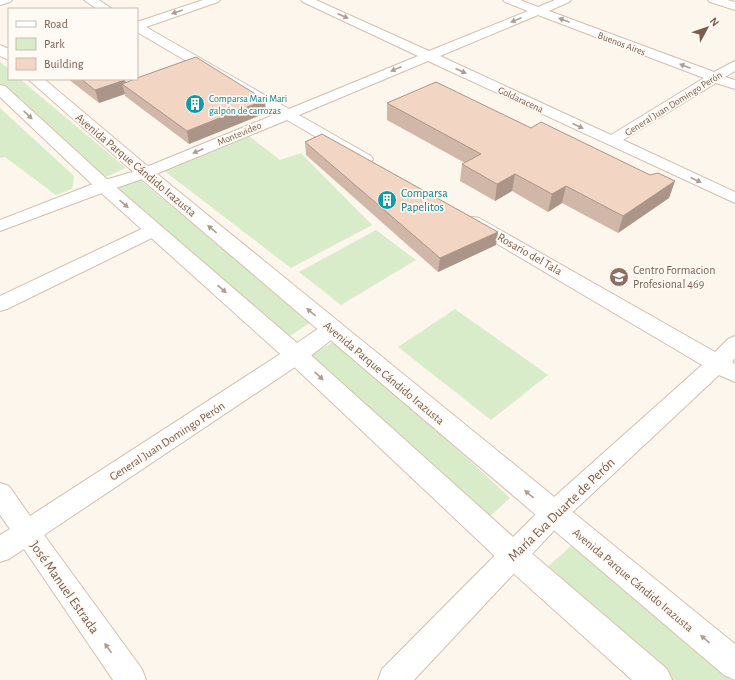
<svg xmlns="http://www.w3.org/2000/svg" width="735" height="680" font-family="'Alegreya Sans',sans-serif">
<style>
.green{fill:#d8ecc9}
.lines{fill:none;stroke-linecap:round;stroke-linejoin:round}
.minor-casing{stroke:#d1beb0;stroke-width:2}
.secondary-casing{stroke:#d6c0b0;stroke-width:2}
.minor{fill:#fff;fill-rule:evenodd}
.secondary{fill:#fff;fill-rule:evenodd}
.wall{fill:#d1b7a8}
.shaded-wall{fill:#aa9588}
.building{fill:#f3d5c3;stroke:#aa9588}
.oneway{fill:#af9d94}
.labels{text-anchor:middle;stroke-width:3.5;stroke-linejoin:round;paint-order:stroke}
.far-street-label{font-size:10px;fill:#7a5c4d;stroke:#fffaf3}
.far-culture-label{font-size:10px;fill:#0d838f;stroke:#fffaf3;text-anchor:start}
.street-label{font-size:12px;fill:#7a5c4d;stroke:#fffaf3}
.culture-label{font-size:12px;fill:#0d838f;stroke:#fffaf3;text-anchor:start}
.education-label{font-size:12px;fill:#785e54;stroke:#fffaf3;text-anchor:start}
.near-street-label{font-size:14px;fill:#7a5c4d;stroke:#fffaf3}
</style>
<rect width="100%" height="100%" fill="#fdf6ec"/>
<g class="green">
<path d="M0,62L9,69V79H20L126,168L103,178L0,88Z"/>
<path d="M0,108L74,176L72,189L56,195L5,157L0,158Z"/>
<path d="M248,135L280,160L301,153L372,225L291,268L163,170Z"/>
<path d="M140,180L311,322L287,338L116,189Z"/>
<path d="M376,230L416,260L341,305L299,272Z"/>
<path d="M455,309L548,375L491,420L398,347Z"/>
<path d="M334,342L468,459L510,498L486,520L309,356Z"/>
<path d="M571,546L731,680H664L541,573Z"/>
</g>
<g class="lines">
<defs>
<g id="minor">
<path d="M0,0H12L10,2L0,5Z"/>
<path d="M84,0H99L112,9H97Z"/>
<path d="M203,0H220L218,2L146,27L289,109L418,56L303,2L301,0H316L429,51L528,11L505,2L503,0H520L538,7L555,0H571L569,2L549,11L714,72L735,61V71L725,77L735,80V89L716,83L623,140L735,192V203L428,61L299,115L371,156L373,159L371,162L365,164L359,162L287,120L151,176L110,190L0,231V220L98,182L139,170L276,114L137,32V22ZM538,15L704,78L611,135L440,56Z"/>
<path d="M708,0H727L735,2V10L710,2Z"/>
<path d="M473,217L479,218L715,352L728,339L735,336V358L732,362L735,364V382L719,375L562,522L414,680H378L382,669L544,506L702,365L467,226L464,222L467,218Z"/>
<path d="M154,224L160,226L163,230L160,234L7,309L0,311V296L148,226Z"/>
<path d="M332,322L339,324L342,329L339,334L304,361L44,535L142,669L146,680H113L24,549L9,559L0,562V535L10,529L0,515V483L9,486L30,516L288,349L325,324Z"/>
</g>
<g id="secondary">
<path d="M0,45L9,49V60L0,56Z"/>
<path d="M28,79H44L151,169L735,644V680L724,675L139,177Z"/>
<path d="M0,85L5,86L110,182L304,349L522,545L667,669L672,680H632L502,563L288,361L98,190L0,97Z"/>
</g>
</defs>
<use href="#minor" class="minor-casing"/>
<use href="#secondary" class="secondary-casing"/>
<use href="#minor" class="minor"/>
<use href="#secondary" class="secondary"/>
</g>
<g class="wall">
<path d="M68,79H124L126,82L266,113L189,144L125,96V94L99,103Z"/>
<path d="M387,103L531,128L650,175L675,181L669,198L618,233L562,203L548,212L512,191L495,201L460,181L462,164L465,163L387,120Z"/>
<path d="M305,142L498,232L496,245L438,272L306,155Z"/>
</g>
<g class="shaded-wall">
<path d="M125,80L127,88L122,84L125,94L99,103L95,90Z"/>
<path d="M265,100L266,113L189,144L187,131Z"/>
<path d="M515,174L512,191L495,201L497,184Z"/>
<path d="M675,181L669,198L618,233L623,216Z"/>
<path d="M566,186L562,203L548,212L552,194Z"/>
<path d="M498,232L496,245L438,272L440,258Z"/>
</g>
<g class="building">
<path d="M196,57L265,100L187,131L122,84L135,79H137V78Z"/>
<path d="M81,79H124L125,80L95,90Z"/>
<path d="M436,82L531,128L541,122L650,175L658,173L675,181L623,216L566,186L552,194L515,174L497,184L462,164L481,154L387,103Z"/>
<path d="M322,134L498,232L440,258L305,142Z"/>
</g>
<defs><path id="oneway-solid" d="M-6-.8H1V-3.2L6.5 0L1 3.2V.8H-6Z"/></defs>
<g class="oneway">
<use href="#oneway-solid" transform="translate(177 12) rotate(161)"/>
<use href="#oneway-solid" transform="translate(343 16) rotate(25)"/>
<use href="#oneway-solid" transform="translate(516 20) rotate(158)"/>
<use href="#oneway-solid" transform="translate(564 20) rotate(-159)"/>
<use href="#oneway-solid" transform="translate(685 66) rotate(-159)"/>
<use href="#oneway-solid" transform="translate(396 69) rotate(158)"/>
<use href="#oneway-solid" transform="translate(461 71) rotate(25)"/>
<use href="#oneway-solid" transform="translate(28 115) rotate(43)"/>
<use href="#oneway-solid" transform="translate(578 126) rotate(25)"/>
<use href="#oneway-solid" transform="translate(198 151) rotate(157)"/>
<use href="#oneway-solid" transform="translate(696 180) rotate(25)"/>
<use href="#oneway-solid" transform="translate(124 204) rotate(41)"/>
<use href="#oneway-solid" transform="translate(212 229) rotate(-140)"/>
<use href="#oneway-solid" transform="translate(222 289) rotate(41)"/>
<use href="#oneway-solid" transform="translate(311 312) rotate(-140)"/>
<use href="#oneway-solid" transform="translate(319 376) rotate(43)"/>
<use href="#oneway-solid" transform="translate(529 494) rotate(-140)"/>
<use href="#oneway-solid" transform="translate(705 639) rotate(-140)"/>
<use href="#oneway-solid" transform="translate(108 648) rotate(-125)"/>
</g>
<defs>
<symbol id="building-disc" viewBox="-11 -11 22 22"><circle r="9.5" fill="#0f9aa8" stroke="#fffaf3"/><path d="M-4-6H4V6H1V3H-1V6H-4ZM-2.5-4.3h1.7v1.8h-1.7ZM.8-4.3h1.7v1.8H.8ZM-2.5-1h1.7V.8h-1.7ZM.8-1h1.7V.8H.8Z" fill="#fff"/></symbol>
<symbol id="school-disc" viewBox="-11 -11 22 22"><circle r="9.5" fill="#8d6e63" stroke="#fffaf3"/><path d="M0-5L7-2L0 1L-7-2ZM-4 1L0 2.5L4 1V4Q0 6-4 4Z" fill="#fff"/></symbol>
</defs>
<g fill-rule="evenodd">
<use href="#building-disc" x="184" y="93" width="22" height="22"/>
<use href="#building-disc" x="376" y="189" width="22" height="22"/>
<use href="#school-disc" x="608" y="266" width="22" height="22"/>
</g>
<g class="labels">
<g class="far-street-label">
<text transform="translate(622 43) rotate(21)" y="4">Buenos Aires</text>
<text transform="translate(521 99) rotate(25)" y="4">Goldaracena</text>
<text transform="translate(673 103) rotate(-32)" y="4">General Juan Domingo Perón</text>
<text transform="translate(239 133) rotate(-23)" y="4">Montevideo</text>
</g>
<g class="far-culture-label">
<text x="209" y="102">Comparsa Mari Mari<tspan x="209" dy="12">galpón de carrozas</tspan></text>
</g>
<g class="street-label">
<text transform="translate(136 165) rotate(40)" y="4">Avenida Parque Cándido Irazusta</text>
<text transform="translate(530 254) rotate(30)" y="4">Rosario del Tala</text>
<text transform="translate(384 373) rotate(40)" y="4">Avenida Parque Cándido Irazusta</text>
<text transform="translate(167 441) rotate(-33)" y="4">General Juan Domingo Perón</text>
<text transform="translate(633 580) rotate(40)" y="4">Avenida Parque Cándido Irazusta</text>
</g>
<g class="culture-label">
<text x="401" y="197">Comparsa<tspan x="401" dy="14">Papelitos</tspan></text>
</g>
<g class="education-label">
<text x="633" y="274">Centro Formacion<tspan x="633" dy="14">Profesional 469</tspan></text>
</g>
<g class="near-street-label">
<text transform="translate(561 509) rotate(-44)" y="5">María Eva Duarte de Perón</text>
<text transform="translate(65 587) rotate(55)" y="5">José Manuel Estrada</text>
</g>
</g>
<rect x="8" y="8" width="130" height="72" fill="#fffaf3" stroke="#cabbb1"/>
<rect x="16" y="21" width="20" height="6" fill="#ffffff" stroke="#cabbb1"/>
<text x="44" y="28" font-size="12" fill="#7a5c4d">Road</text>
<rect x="16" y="38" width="20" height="12" fill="#d8ecc9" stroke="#cabbb1"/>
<text x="44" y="48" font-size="12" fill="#7a5c4d">Park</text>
<rect x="16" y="58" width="20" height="12" fill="#f3d5c3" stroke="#cabbb1"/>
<text x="44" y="68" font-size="12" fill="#7a5c4d">Building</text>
<g transform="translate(707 28) rotate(50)" stroke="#fffaf3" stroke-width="3" paint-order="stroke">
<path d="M0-3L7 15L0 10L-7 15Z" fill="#7a5c4d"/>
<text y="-6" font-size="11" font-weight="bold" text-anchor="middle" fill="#7a5c4d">N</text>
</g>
</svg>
